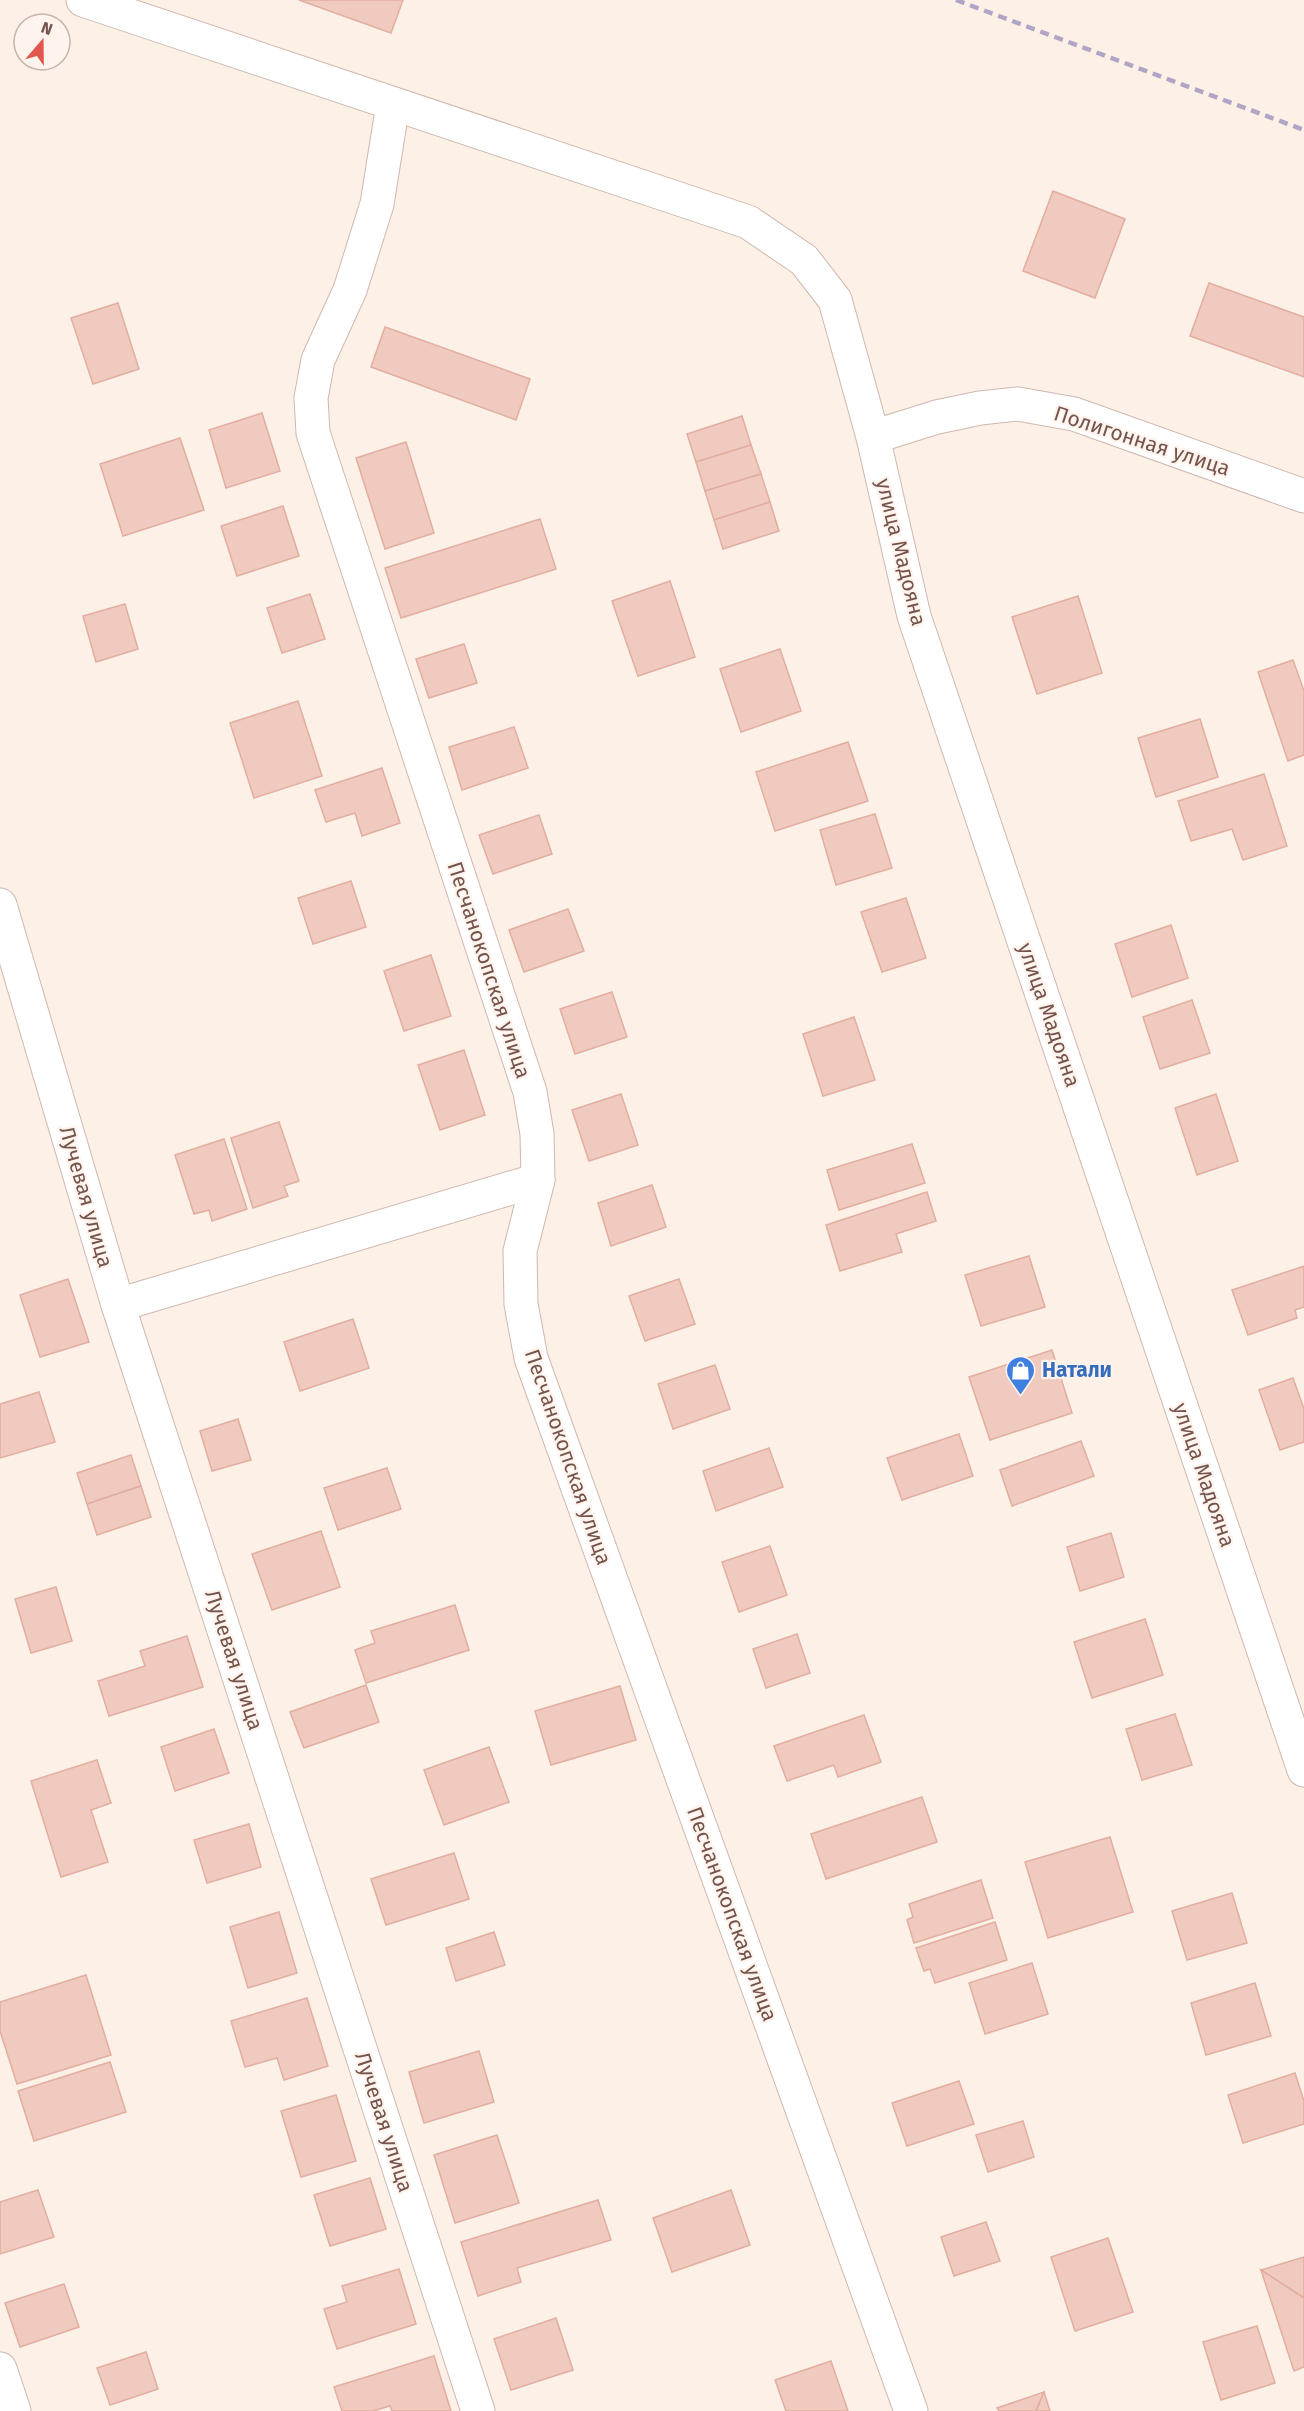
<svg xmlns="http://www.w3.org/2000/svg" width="1304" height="2411" font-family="'Fira Sans',sans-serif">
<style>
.building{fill:#f0cabf;stroke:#e2aea0;stroke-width:1.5}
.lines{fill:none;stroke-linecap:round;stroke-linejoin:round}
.minor-casing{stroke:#cfb8b0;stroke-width:35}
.minor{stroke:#fff;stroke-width:33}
.rail{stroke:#b1a5c5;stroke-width:4.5;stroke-dasharray:9 6;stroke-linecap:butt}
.labels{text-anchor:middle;stroke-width:4.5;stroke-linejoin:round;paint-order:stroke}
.street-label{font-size:21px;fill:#74534c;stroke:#fef4ed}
.shop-label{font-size:21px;font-weight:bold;fill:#366cbe;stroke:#fef4ed;text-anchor:start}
</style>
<rect width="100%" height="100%" fill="#fcf0e7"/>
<g class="building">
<path d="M299,0H403L391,33Z"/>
<path d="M1053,191L1125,219L1095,298L1023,271Z"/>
<path d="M1209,283L1304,317V377L1190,336Z"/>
<path d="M118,303L139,369L93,384L71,318Z"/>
<path d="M385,327L530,379L516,420L371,367Z"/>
<path d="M262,413L280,471L226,488L209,430Z"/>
<path d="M742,416L751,445L696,462L687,434Z"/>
<path d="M180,438L204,510L123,536L100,464Z"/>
<path d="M406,442L434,533L385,549L356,458Z"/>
<path d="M751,445L761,474L705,491L696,462Z"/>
<path d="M761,474L770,502L714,520L705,491Z"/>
<path d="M770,502L779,531L723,549L714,520Z"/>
<path d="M283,506L299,556L237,576L221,526Z"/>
<path d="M540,519L556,569L401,618L385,568Z"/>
<path d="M670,581L695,657L638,676L612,601Z"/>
<path d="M310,594L325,639L282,653L267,608Z"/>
<path d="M1078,596L1102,673L1037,694L1012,617Z"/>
<path d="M125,604L138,649L96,662L83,616Z"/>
<path d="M464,644L477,683L429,698L416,659Z"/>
<path d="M780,649L801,711L741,732L720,669Z"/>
<path d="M1293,660L1304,691V755L1288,761L1258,672Z"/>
<path d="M298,701L322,776L254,798L230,723Z"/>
<path d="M1200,719L1218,777L1156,797L1138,738Z"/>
<path d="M514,727L528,768L462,790L449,747Z"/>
<path d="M848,742L868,801L775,831L756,772Z"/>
<path d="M382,768L400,823L362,836L355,813L326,822L315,790Z"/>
<path d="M1264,774L1287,846L1243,860L1232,829L1191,841L1178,801Z"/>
<path d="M875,814L892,868L836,885L820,830Z"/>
<path d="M539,815L552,854L493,874L479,835Z"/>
<path d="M351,881L366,927L313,944L298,898Z"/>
<path d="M906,898L926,958L882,972L861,912Z"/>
<path d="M568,909L584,951L524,972L509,930Z"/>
<path d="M1171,925L1188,978L1132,997L1115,944Z"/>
<path d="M431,955L451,1016L404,1031L384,971Z"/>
<path d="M612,992L627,1037L575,1054L560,1009Z"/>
<path d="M1192,1000L1210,1053L1160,1069L1143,1017Z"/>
<path d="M854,1017L875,1080L823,1096L803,1034Z"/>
<path d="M464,1050L485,1115L440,1130L418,1065Z"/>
<path d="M621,1094L638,1145L589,1161L572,1110Z"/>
<path d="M1216,1094L1238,1161L1197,1175L1175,1108Z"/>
<path d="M279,1122L299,1181L284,1186L288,1196L253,1208L231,1138Z"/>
<path d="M224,1139L247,1209L212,1221L209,1210L194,1214L175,1155Z"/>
<path d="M912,1144L925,1183L839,1210L827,1170Z"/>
<path d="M652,1185L666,1227L611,1246L598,1203Z"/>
<path d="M927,1192L936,1221L896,1234L902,1252L840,1271L826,1225Z"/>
<path d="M1029,1256L1045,1307L981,1326L965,1275Z"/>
<path d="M1304,1266V1307L1295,1310L1297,1318L1248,1335L1232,1290Z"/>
<path d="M68,1279L89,1342L40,1357L20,1295Z"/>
<path d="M679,1279L695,1324L645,1341L629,1296Z"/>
<path d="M353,1319L369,1368L300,1391L284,1342Z"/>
<path d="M1052,1350L1072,1413L990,1440L969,1377Z"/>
<path d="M715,1365L730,1409L673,1429L658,1384Z"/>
<path d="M1293,1378L1304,1409V1442L1280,1450L1259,1390Z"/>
<path d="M39,1392L55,1442L0,1458V1404Z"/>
<path d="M238,1419L251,1460L212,1471L200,1431Z"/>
<path d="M959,1434L973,1476L902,1500L887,1458Z"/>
<path d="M1081,1441L1094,1476L1012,1506L1000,1470Z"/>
<path d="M769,1448L783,1487L716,1511L703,1471Z"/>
<path d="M131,1455L141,1486L87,1504L77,1473Z"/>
<path d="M387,1468L401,1509L338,1530L324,1488Z"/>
<path d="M141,1486L151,1517L97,1535L87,1504Z"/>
<path d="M321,1531L340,1587L272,1610L252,1554Z"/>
<path d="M1111,1533L1124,1577L1080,1591L1067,1547Z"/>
<path d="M770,1546L787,1595L739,1612L722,1562Z"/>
<path d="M56,1587L72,1641L31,1653L15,1599Z"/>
<path d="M455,1605L469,1650L366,1683L355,1650L375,1643L371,1631Z"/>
<path d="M1145,1619L1163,1675L1092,1698L1074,1642Z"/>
<path d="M797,1634L810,1673L766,1688L753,1649Z"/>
<path d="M187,1636L203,1687L109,1716L98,1681L145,1666L140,1651Z"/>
<path d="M366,1685L379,1722L304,1748L290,1712Z"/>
<path d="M620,1686L636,1740L551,1765L535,1711Z"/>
<path d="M1175,1714L1192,1765L1142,1780L1126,1729Z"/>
<path d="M864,1715L881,1762L838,1777L834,1765L787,1781L774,1746Z"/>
<path d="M214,1729L229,1773L175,1791L161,1747Z"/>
<path d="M489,1747L509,1802L444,1825L424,1770Z"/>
<path d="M97,1760L111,1803L91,1810L108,1862L61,1877L31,1781Z"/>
<path d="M922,1797L937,1842L826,1879L811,1834Z"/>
<path d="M249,1824L261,1867L207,1883L194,1840Z"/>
<path d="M1110,1837L1133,1912L1048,1938L1025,1862Z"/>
<path d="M454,1853L469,1899L386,1925L371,1879Z"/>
<path d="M981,1880L993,1918L914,1943L907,1920L913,1917L909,1904Z"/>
<path d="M1232,1893L1247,1943L1187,1960L1172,1911Z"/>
<path d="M279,1912L297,1973L248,1988L230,1927Z"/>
<path d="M995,1922L1007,1960L935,1983L930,1969L924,1971L916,1948Z"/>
<path d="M494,1932L505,1965L456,1981L446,1948Z"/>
<path d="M1032,1963L1048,2014L985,2034L969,1983Z"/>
<path d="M86,1975L111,2055L17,2084L0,2031V2002Z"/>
<path d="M1255,1983L1271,2036L1206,2055L1191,2003Z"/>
<path d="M307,1998L328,2066L284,2080L277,2058L245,2067L231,2021Z"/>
<path d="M479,2051L494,2102L424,2123L409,2072Z"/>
<path d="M110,2062L126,2112L34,2141L18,2091Z"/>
<path d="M1295,2073L1304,2101V2124L1243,2143L1228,2095Z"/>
<path d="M959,2081L974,2124L907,2146L892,2103Z"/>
<path d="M336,2095L356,2161L301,2177L281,2111Z"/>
<path d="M1023,2121L1034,2157L988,2172L976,2135Z"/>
<path d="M497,2135L519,2203L455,2223L434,2155Z"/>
<path d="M370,2178L386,2229L330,2246L314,2195Z"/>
<path d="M38,2190L54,2237L0,2254V2202Z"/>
<path d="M731,2190L750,2245L672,2272L653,2218Z"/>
<path d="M598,2200L611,2240L517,2268L521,2282L478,2296L461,2242Z"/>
<path d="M986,2222L1000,2261L954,2276L941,2237Z"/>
<path d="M1108,2238L1133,2312L1075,2331L1051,2257Z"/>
<path d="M1304,2257V2298L1261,2270Z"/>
<path d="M399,2269L416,2324L337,2349L324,2309L347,2302L342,2286Z"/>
<path d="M1261,2270L1304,2298V2367L1294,2371Z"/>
<path d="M64,2284L79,2327L20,2347L5,2303Z"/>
<path d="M556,2318L573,2370L511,2390L494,2339Z"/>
<path d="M1257,2326L1275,2383L1221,2400L1203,2342Z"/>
<path d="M146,2352L158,2389L110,2405L97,2368Z"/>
<path d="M434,2356L451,2411H392L390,2406L373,2411H342L334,2387Z"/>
<path d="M831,2361L848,2411H786L775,2380Z"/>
<path d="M1044,2392L1036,2411H999L997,2408Z"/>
<path d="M1044,2392L1050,2411H1036Z"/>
</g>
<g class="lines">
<defs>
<g id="minor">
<path d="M83,0L748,222L804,260L835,300L873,437L914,616L1304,1770"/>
<path d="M393,104L377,204L350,290L318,360L311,398L313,433L530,1092L537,1134L538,1180L520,1251L521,1304L531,1358L911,2411"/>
<path d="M873,437L937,417L980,408L1018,404L1074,414L1304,496"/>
<path d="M0,905L118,1305L478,2411"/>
<path d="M118,1305L538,1180"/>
<path d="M0,2369L14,2411"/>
</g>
</defs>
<use href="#minor" class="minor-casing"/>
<use href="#minor" class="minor"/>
<path class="rail" d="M956,0L1304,130"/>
</g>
<defs>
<symbol id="shop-pin" viewBox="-11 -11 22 30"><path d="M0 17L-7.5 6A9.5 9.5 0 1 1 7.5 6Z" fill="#3f7fe0" stroke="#fef4ed"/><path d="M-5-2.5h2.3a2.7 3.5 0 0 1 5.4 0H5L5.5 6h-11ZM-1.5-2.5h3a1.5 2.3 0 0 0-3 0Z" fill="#fff"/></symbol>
</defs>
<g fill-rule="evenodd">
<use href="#shop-pin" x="1004" y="1354" width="33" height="45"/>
</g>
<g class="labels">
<g class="street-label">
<text transform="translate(1142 441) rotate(18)" y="7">Полигонная улица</text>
<text transform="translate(901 552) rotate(76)" y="7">улица Мадояна</text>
<text transform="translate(489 970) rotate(72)" y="7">Песчанокопская улица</text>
<text transform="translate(1049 1015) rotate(71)" y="7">улица Мадояна</text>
<text transform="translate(86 1197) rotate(74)" y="7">Лучевая улица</text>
<text transform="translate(568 1457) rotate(71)" y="7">Песчанокопская улица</text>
<text transform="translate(1204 1475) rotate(71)" y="7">улица Мадояна</text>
<text transform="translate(234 1660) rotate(72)" y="7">Лучевая улица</text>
<text transform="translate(732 1914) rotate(70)" y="7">Песчанокопская улица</text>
<text transform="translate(384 2122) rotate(72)" y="7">Лучевая улица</text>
</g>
<g class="shop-label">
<text x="1042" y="1377">Натали</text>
</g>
</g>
<g transform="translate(42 42) rotate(20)"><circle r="28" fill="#fef4ed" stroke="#c7b4ad" stroke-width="1.5"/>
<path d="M0-4.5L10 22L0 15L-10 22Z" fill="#e15750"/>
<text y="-9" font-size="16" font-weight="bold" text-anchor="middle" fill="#74534c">N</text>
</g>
</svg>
